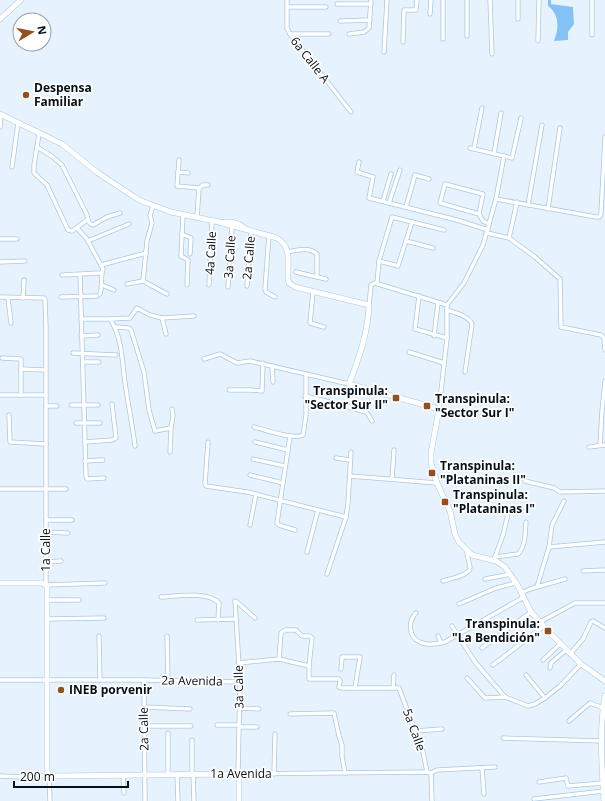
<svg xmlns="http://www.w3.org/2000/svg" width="605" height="801" font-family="'Open Sans',sans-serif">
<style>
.forest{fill:#84c2f6}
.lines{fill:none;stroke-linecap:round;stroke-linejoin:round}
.street-casing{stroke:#a9c7e2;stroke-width:5}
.secondary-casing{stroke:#a9c7e2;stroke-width:6}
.street{stroke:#fff;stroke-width:3.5}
.secondary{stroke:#fff;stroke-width:5}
.poi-dot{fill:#934f21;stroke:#fefefe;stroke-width:1.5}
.labels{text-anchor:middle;stroke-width:3.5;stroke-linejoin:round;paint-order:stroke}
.street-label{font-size:12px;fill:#050f17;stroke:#fefefe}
.poi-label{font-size:12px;font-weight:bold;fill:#050f17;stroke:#fefefe;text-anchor:start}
</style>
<rect width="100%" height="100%" fill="#e6f3fe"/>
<path class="forest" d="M548,0H551V4L573,7L574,24L568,32V40L554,41C559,29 560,15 548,6Z"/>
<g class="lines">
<defs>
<g id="street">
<path d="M287,0V28L290,34L351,112"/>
<path d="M443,0V39"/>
<path d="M467,0V36"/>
<path d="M490,0L492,54"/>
<path d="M518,0V19"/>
<path d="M592,0V35"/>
<path d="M337,4H371"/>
<path d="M288,7H326"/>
<path d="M430,14L431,0"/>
<path d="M340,21L370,20"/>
<path d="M290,34H329"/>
<path d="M349,34L364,32L369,28L371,0"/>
<path d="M538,41L539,0"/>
<path d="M403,42L404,10H416L417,0"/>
<path d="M384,52L387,0"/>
<path d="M0,127L1,115"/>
<path d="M39,134L34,165V173L47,185L68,230L72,231L87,220"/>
<path d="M37,147L53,157L62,165L87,215C88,220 88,224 93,225L107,217L120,213"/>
<path d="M470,148L512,158L521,118"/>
<path d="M474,148L482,108"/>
<path d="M494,154L501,113"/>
<path d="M179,160L177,186L199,188L197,218"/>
<path d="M359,162L357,172L373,177L369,198L457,220L488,230"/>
<path d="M12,167L18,123"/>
<path d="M178,172L188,173"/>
<path d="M199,188L203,185H208"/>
<path d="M496,199L596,217H599L601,214L605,137"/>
<path d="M383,201L391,174"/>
<path d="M389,203L400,170"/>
<path d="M528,205L542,125"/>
<path d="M153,206L150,215L152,223L147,241L143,281L167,294"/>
<path d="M406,207L415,175L429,179"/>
<path d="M548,209L560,128"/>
<path d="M479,214L483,194L445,184L440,203L479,214L483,221L489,224"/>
<path d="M183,215L181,256L188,260L187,285"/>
<path d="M77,228L87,239L103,269C100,277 103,285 100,294"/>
<path d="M487,233L509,238L535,257L560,279L561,327L601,335L604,338L605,350"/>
<path d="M182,234L191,238L190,254"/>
<path d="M269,235L265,289L266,292L275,297"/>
<path d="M509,238L517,202"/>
<path d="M0,239H17"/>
<path d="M88,241L129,224"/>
<path d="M406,241L433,248"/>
<path d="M288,252C298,250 309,247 317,254V277L296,272"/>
<path d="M379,261L398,266L412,222"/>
<path d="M0,262L25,261"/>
<path d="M101,265L146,253"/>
<path d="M62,275L100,273"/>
<path d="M80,275L86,476L87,479L104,478"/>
<path d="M317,277L326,279"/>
<path d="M377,283L379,261L392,217L444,230"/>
<path d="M127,284L143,281"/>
<path d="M102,285L114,290"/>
<path d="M209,285L212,221"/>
<path d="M247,286L251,231"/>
<path d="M228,287L232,227"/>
<path d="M313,292L310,323L324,327"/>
<path d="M419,296L415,329L447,338"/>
<path d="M0,297L44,298L45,299L46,327V585L105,583"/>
<path d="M61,297L97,296"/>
<path d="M8,298L11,323"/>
<path d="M23,298L24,280"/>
<path d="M369,305L371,285L375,283L447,305"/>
<path d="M447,310C455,313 469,316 472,324L465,372"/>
<path d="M162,318L166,334"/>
<path d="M81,319H110C121,335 122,357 124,375C127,399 132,422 135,446"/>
<path d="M110,319L130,318L137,308L150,315L162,318L194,316"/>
<path d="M116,327L129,328L131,330L144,372L149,410L155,431L171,428L170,452"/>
<path d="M81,336L98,335"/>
<path d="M434,336L438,303"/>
<path d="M409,352L444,363"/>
<path d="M73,353L116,355"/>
<path d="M2,358L21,359V395"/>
<path d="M204,359L220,354L237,363L250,361L349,384"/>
<path d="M83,362H99"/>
<path d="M272,366L273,382"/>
<path d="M21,369L45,370"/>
<path d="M229,390H250L262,391L263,363"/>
<path d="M0,395H45"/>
<path d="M305,396L342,405L366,412L368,414L372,421"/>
<path d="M71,405H98"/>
<path d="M46,406H57"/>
<path d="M439,409L447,338V305L464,283L483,245L496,199L504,156"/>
<path d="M9,415L10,442L46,444"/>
<path d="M76,423H100"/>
<path d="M254,427C266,430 293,440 303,435L306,415V374"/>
<path d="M171,428L173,416L172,409"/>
<path d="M290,436L277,523L279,525L295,530"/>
<path d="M85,442L112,440L116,438L112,404"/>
<path d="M208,442L205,484L206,486L247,492L346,517L348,503L351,452"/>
<path d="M255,442L288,450"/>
<path d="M600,445L602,411L605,381"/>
<path d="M589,447L605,445"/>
<path d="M336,458L350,460"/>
<path d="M253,459L285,466"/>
<path d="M85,461L103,460"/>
<path d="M250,475L283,483"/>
<path d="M350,476L437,483"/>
<path d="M392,479L394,450"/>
<path d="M525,481L554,488L560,492L605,491"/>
<path d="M0,489H66"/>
<path d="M46,520H72"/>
<path d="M250,525L256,494"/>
<path d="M46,532L68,533"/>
<path d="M549,547L605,542"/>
<path d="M307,552L318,510"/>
<path d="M495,557L503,535L508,514"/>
<path d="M494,560L495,557L518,554C526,546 525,533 526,522"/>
<path d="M46,562L61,561"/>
<path d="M583,571L605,570"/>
<path d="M327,574L346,517"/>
<path d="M485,579L511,574"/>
<path d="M443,581C450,579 471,575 470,567C469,562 467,556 467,551"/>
<path d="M537,587L549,547L552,525L564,501"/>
<path d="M521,593L530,589L565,579"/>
<path d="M161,597C176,596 208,591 219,603L218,620"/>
<path d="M47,600H79"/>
<path d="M459,604L496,588L516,583"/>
<path d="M416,613C408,621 408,637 420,642C427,646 437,644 445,642L524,597"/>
<path d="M255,618L237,602L235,601L240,682L238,774L427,772L431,773L437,770L495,767"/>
<path d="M46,619L104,618"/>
<path d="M197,620L236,619"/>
<path d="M540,622L575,603H605"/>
<path d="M452,626L475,662L505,697L528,706L535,704L545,698L560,686L581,664"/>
<path d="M99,636L100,680"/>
<path d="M167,636L168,681"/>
<path d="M438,636L441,643"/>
<path d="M482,648L531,612"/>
<path d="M570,654L583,639L591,622L593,621L605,628"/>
<path d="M279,659L281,633L285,630H296L302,636H310L312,638L309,665V679H339L340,681L339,687L341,688H399L423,752L427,772"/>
<path d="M543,660L560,644"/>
<path d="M239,663L279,659L309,666"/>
<path d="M493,665L544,626"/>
<path d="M550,668L551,663L566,650"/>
<path d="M341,669L342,657H360L355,688"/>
<path d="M526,675L545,698"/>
<path d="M467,678L485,698L506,697"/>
<path d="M0,680H144L240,682"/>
<path d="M144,680L145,801"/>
<path d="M393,688L394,675"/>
<path d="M144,707L190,709"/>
<path d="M239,708L259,709"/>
<path d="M290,714L334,713L339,736L342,745V756L345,773"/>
<path d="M569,721L590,703L603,708"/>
<path d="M217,725H239"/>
<path d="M144,726H191"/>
<path d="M239,727H257"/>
<path d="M415,731L442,729"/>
<path d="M168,733V774"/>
<path d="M503,738L602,741"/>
<path d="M482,768L484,794"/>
<path d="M431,773L432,801"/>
<path d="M177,774L178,801"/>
<path d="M192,774V740"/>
<path d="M193,774L194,801"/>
<path d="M274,774L275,734"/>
<path d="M123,775L124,793"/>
<path d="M0,776L23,777L49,775L50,801"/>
<path d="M539,782L566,778L568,786L603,783"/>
<path d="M534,799L604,791"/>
</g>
<g id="secondary">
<path d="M0,19L21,0"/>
<path d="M0,114L62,144L98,173L139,200L171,212L219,222L277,238C293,248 287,264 288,279L289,283L295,287L369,305C368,333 359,358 349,384L439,409L431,453V463L437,483L450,511L455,534L459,542L472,555L496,561L505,567L518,586L531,612L548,631L581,664L605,681"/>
<path d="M221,223C230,221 238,222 244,228"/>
<path d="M0,583H42L46,585L47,586V771L49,775L53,776L237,774H238L239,776V801"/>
<path d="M604,801C602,766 599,730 605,696"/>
</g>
</defs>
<use href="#street" class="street-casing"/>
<use href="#secondary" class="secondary-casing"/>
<use href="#street" class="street"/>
<use href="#secondary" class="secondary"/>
</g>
<g class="poi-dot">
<circle cx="26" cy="95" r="4"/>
<rect x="392" y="394" width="8" height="8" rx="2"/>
<rect x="423" y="402" width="8" height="8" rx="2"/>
<rect x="428" y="469" width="8" height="8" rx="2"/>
<rect x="441" y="498" width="8" height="8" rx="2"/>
<rect x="544" y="627" width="8" height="8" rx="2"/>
<circle cx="61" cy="690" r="4"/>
</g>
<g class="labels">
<g class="street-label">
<text transform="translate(310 60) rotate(52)" y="4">6a Calle A</text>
<text transform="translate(211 253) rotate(-87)" y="4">4a Calle</text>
<text transform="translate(230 257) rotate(-86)" y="4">3a Calle</text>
<text transform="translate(249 258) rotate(-85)" y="4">2a Calle</text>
<text transform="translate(46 550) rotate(-90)" y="4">1a Calle</text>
<text transform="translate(192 681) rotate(1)" y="4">2a Avenida</text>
<text transform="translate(239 687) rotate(-91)" y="4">3a Calle</text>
<text transform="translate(144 729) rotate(-91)" y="4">2a Calle</text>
<text transform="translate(414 730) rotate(70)" y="4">5a Calle</text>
<text x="241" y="778">1a Avenida</text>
</g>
<g class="poi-label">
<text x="34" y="92">Despensa<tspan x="34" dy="14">Familiar</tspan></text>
<text x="388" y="395" text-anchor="end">Transpinula:<tspan x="388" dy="14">"Sector Sur II"</tspan></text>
<text x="435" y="403">Transpinula:<tspan x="435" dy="14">"Sector Sur I"</tspan></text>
<text x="440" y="470">Transpinula:<tspan x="440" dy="14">"Plataninas II"</tspan></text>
<text x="453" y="499">Transpinula:<tspan x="453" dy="14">"Plataninas I"</tspan></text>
<text x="540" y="628" text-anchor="end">Transpinula:<tspan x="540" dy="14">"La Bendición"</tspan></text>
<text x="69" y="694">INEB porvenir</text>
</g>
</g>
<g transform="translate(32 32) rotate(80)"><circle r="19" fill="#fefefe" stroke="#9a9ea2"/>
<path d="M0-3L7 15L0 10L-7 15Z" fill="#934f21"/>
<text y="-6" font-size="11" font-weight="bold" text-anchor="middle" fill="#050f17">N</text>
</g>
<path d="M14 781v6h114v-6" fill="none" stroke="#050f17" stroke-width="2"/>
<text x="20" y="781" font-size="12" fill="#050f17" stroke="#fefefe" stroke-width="3" paint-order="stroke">200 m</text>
</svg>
